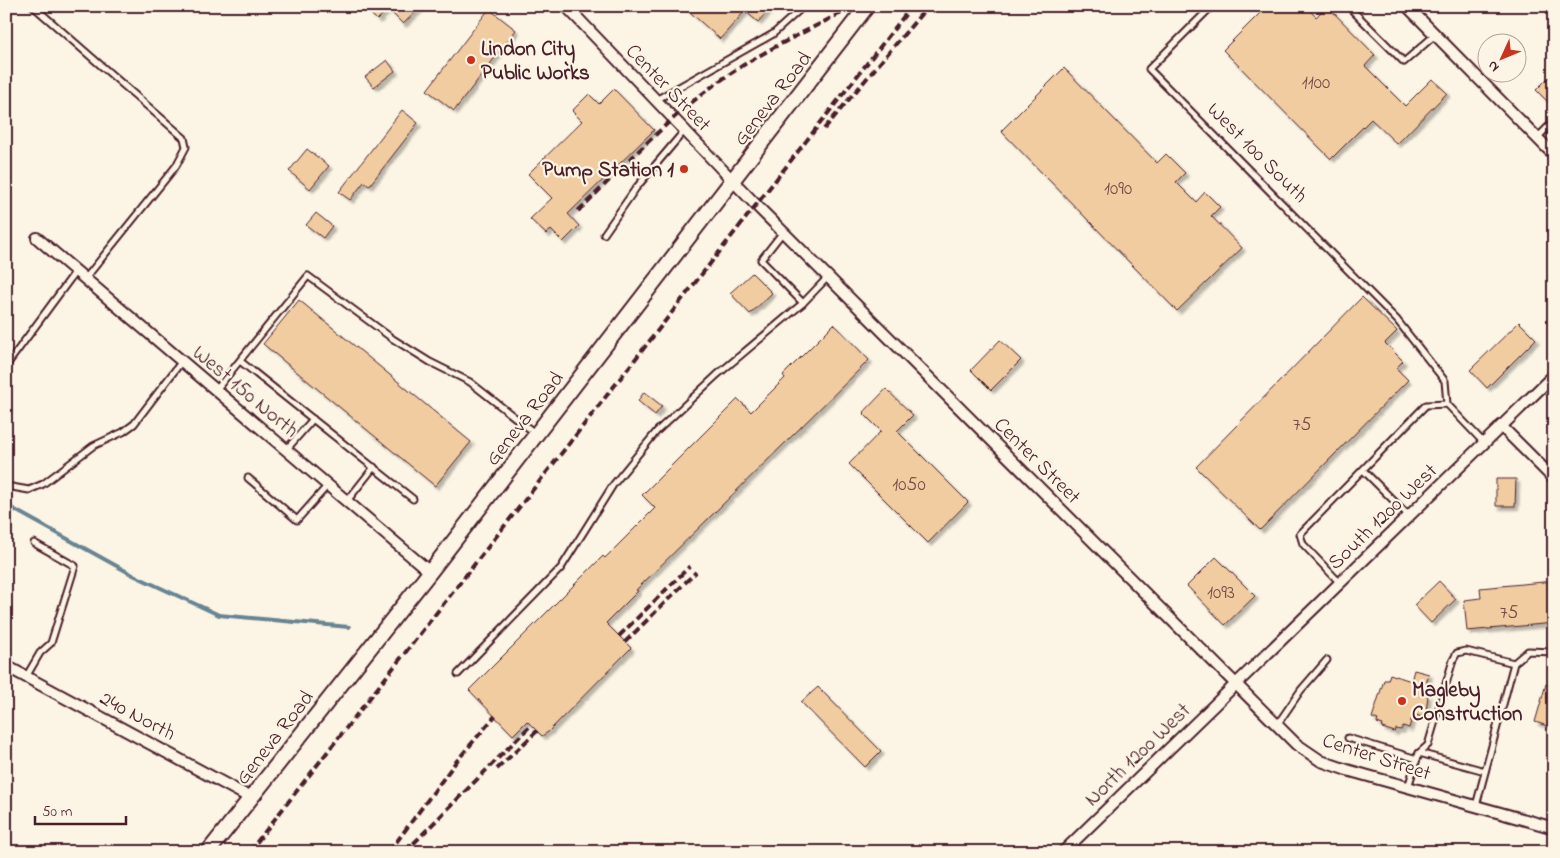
<svg xmlns="http://www.w3.org/2000/svg" width="1560" height="858" font-family="'Indie Flower',sans-serif">
<style>
.lines{fill:none;stroke-linecap:round;stroke-linejoin:round}
.stream{stroke:#678493;stroke-width:4}
.building{fill:#f1cca1;stroke:#4a1f2b;filter:url(#shadow)}
.service-casing{stroke:#4a1f2b;stroke-width:9}
.minor-casing{stroke:#4a1f2b;stroke-width:14}
.secondary-casing{stroke:#4a1f2b;stroke-width:18}
.service{stroke:#fcf5e5;stroke-width:5}
.minor{stroke:#fcf5e5;stroke-width:10}
.secondary{stroke:#fcf5e5;stroke-width:14}
.rail{stroke:#4a1f2b;stroke-width:4;stroke-dasharray:8 4;stroke-linecap:butt}
.poi-dot{fill:#c8321e;stroke:#fcf5e5;stroke-width:2}
.labels{text-anchor:middle;stroke-width:4.5;stroke-linejoin:round;paint-order:stroke}
.number-label{font-size:19px;fill:#744a48}
.poi-label{font-size:21px;font-weight:bold;fill:#4a1f2b;stroke:#fcf5e5;text-anchor:start}
.street-label{font-size:21px;fill:#4a1f2b;stroke:#fcf5e5}
</style>
<defs>
<filter id="shadow"><feDropShadow dx="3.5" dy="3.5" stdDeviation="1" flood-color="#0004"/></filter>
</defs>
<rect width="100%" height="100%" fill="#fcf5e5"/>
<filter id="ink" filterUnits="userSpaceOnUse"><feTurbulence type="fractalNoise" baseFrequency=".02" numOctaves="2"/><feDisplacementMap in="SourceGraphic" scale="10" xChannelSelector="R" yChannelSelector="G"/><feConvolveMatrix kernelMatrix="1 2 1 2 8 2 1 2 1" color-interpolation-filters="sRGB"/></filter>
<g filter="url(#ink)">
<g class="lines">
<path class="stream" d="M6,505L133,575L219,615L349,627"/>
</g>
<g class="building">
<path d="M363,6H422L403,24L388,9L377,20Z"/>
<path d="M683,6H772L758,22L745,11L720,39Z"/>
<path d="M1267,6H1305L1316,17L1327,6L1375,55L1365,66L1405,106L1432,79L1447,93L1397,144L1371,119L1331,159L1223,50Z"/>
<path d="M489,9L516,30L454,111L427,90Z"/>
<path d="M387,60L395,71L374,87L365,77Z"/>
<path d="M1064,68L1157,163L1166,154L1185,173L1176,182L1196,202L1205,192L1220,207L1211,216L1242,248L1177,311L1001,131Z"/>
<path d="M1554,72V108L1536,90Z"/>
<path d="M614,89L654,130L568,214L579,226L563,242L551,230L546,234L530,219L552,198L528,174L582,121L572,111L589,94L599,104Z"/>
<path d="M402,110L418,123L369,186L364,182L350,200L339,192Z"/>
<path d="M307,149L329,166L310,189L289,171Z"/>
<path d="M316,213L332,226L323,238L306,225Z"/>
<path d="M752,273L772,293L750,314L730,293Z"/>
<path d="M1362,297L1397,331L1385,343L1403,361L1396,368L1408,380L1260,530L1196,467Z"/>
<path d="M299,300L471,442L435,486L263,344Z"/>
<path d="M1519,322L1536,339L1487,388L1470,370Z"/>
<path d="M834,324L869,360L636,590L638,591L606,623L631,648L548,732L542,736L527,721L513,735L469,690L603,556L605,558L655,508L642,495L738,399L751,412L785,378L783,375Z"/>
<path d="M1000,340L1021,360L991,390L971,370Z"/>
<path d="M886,389L913,415L897,431L968,502L928,543L849,464L881,431L863,413Z"/>
<path d="M644,392L662,406L655,415L638,401Z"/>
<path d="M1496,479H1516L1515,506H1496Z"/>
<path d="M1216,557L1255,596L1225,625L1187,586Z"/>
<path d="M1439,581L1456,599L1431,623L1414,605Z"/>
<path d="M1554,581V623L1467,631L1464,600L1481,598L1480,588Z"/>
<path d="M1414,670L1429,674L1423,694L1428,695L1426,713L1424,712L1422,717L1413,714L1409,728L1403,726L1401,730L1396,729L1395,732L1382,728L1383,725L1377,723L1378,720L1372,718L1384,680H1388L1390,674L1411,681Z"/>
<path d="M1546,684L1554,687V728L1535,722Z"/>
<path d="M818,687L881,751L865,767L801,702Z"/>
</g>
<g class="lines">
<defs>
<g id="service">
<path d="M33,6L184,138L186,147L176,166L85,279"/>
<path d="M1212,6L1149,69L1397,320L1445,381L1447,404"/>
<path d="M1348,6L1404,62L1435,35"/>
<path d="M656,100L773,34L804,6"/>
<path d="M1537,138L1554,121"/>
<path d="M783,232L761,260L803,303"/>
<path d="M604,234L636,188L685,130"/>
<path d="M240,361L413,499"/>
<path d="M6,366L76,271"/>
<path d="M216,390L308,276L393,339L430,362L470,382L536,434"/>
<path d="M286,450L313,419"/>
<path d="M1363,470L1409,516"/>
<path d="M248,478L297,520L328,485"/>
<path d="M6,486L29,490L43,484L93,446L123,432L134,424L182,361"/>
<path d="M347,501L374,467"/>
<path d="M1340,583L1303,544L1300,534L1426,405L1447,404L1484,443"/>
<path d="M458,674L561,568L613,485L657,431L717,375L803,303L828,277"/>
<path d="M26,677L40,653L51,643L75,566L34,543"/>
<path d="M1277,725L1301,690L1327,660"/>
<path d="M1348,738L1417,759"/>
<path d="M1419,753L1485,771"/>
<path d="M1408,787L1419,753L1428,745L1453,660L1457,653L1466,651L1514,663"/>
<path d="M1476,806L1514,663L1528,651L1554,652"/>
</g>
<g id="minor">
<path d="M566,6L756,205L1296,744L1321,761L1347,770L1554,828"/>
<path d="M1407,6L1554,155"/>
<path d="M37,238L430,572"/>
<path d="M1501,426L1554,479"/>
<path d="M6,666L251,798"/>
<path d="M1063,852L1554,375"/>
</g>
<path id="secondary" d="M208,852L430,572L867,6"/>
</defs>
<use href="#service" class="service-casing"/>
<use href="#minor" class="minor-casing"/>
<use href="#secondary" class="secondary-casing"/>
<use href="#service" class="service"/>
<use href="#minor" class="minor"/>
<use href="#secondary" class="secondary"/>
<g class="rail">
<path d="M824,129L928,6"/>
<path d="M578,211C625,166 670,115 724,78C765,49 810,30 854,6"/>
<path d="M619,636L690,566"/>
<path d="M625,642L696,572"/>
<path d="M497,769L537,731"/>
<path d="M249,852L912,6"/>
<path d="M389,852L455,763L495,716"/>
<path d="M405,852L531,725"/>
</g>
</g>
</g>
<g class="poi-dot">
<circle cx="471" cy="60" r="5"/>
<circle cx="684" cy="169" r="5"/>
<circle cx="1402" cy="701" r="5"/>
</g>
<g class="labels">
<g class="number-label">
<text x="1316" y="88">1100</text>
<text x="1118" y="194">1090</text>
<text x="1302" y="430">75</text>
<text x="909" y="490">1050</text>
<text x="1221" y="598">1093</text>
<text x="1509" y="618">75</text>
</g>
<g class="poi-label">
<text x="481" y="55">Lindon City<tspan x="481" dy="24">Public Works</tspan></text>
<text x="674" y="176" text-anchor="end">Pump Station 1</text>
<text x="1412" y="696">Magleby<tspan x="1412" dy="24">Construction</tspan></text>
</g>
<g class="street-label">
<text transform="translate(669 87) rotate(46)" y="7">Center Street</text>
<text transform="translate(772 98) rotate(-52)" y="7">Geneva Road</text>
<text transform="translate(1258 152) rotate(45)" y="7">West 100 South</text>
<text transform="translate(246 391) rotate(40)" y="7">West 150 North</text>
<text transform="translate(524 418) rotate(-52)" y="7">Geneva Road</text>
<text transform="translate(1038 460) rotate(45)" y="7">Center Street</text>
<text transform="translate(1382 516) rotate(-44)" y="7">South 1200 West</text>
<text transform="translate(138 715) rotate(28)" y="7">240 North</text>
<text transform="translate(274 737) rotate(-52)" y="7">Geneva Road</text>
<text transform="translate(1137 754) rotate(-44)" y="7">North 1200 West</text>
<text transform="translate(1377 756) rotate(18)" y="7">Center Street</text>
</g>
</g>
<rect width="1560" height="858" fill="none" stroke="#fcf5e5" stroke-width="25"/>
<rect x="12" y="12" width="1535" height="833" fill="none" stroke="#4a1f2b" stroke-width="2" filter="url(#ink)"/>
<g transform="translate(1502 58) rotate(226)"><circle r="24" fill="#fcf5e5" stroke="#b59f9b"/>
<path d="M0-4L9 19L0 12L-9 19Z" fill="#c8321e"/>
<text y="-8" font-size="14" font-weight="bold" text-anchor="middle" fill="#4a1f2b">N</text>
</g>
<path d="M35 816v8h91v-8" fill="none" stroke="#4a1f2b" stroke-width="2.5"/>
<text x="42" y="816" font-size="15" fill="#4a1f2b" stroke="#fcf5e5" stroke-width="4" paint-order="stroke">50 m</text>
</svg>
